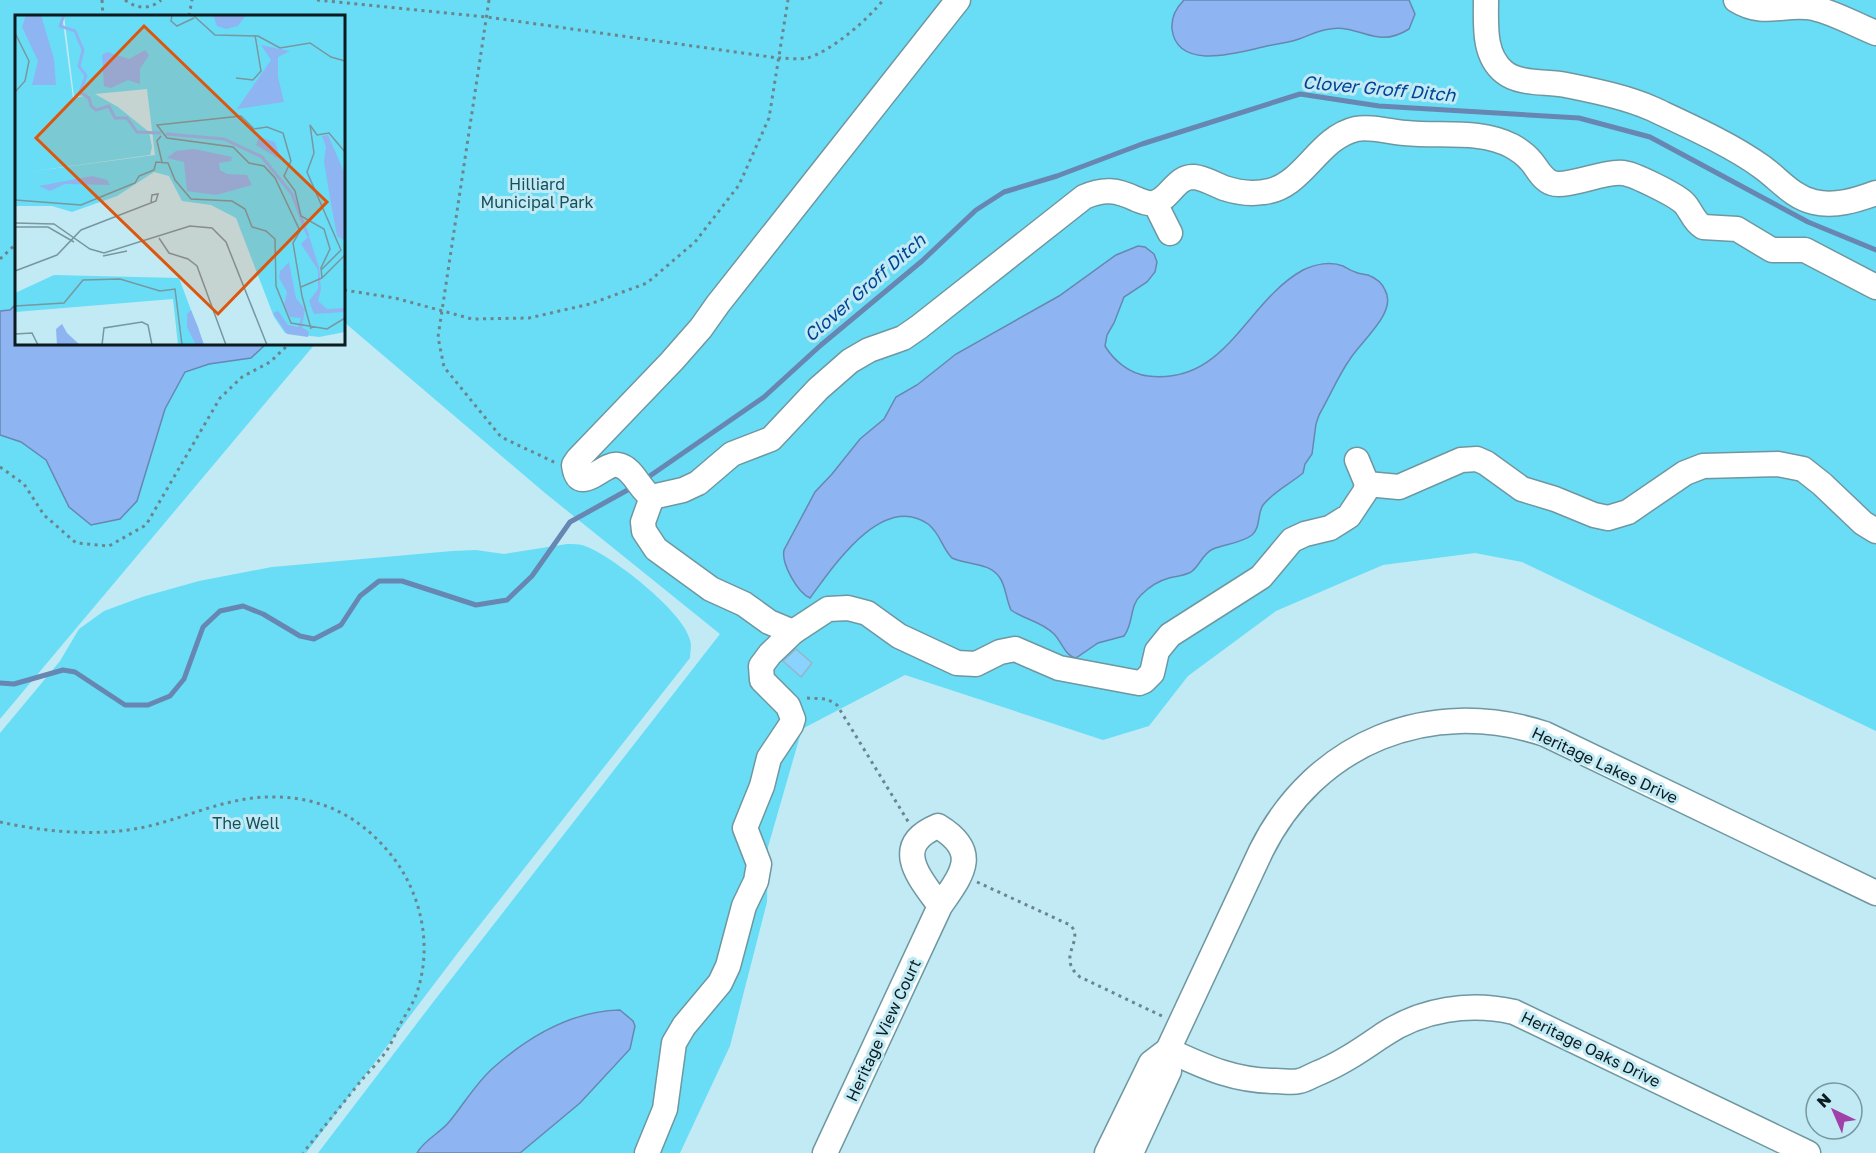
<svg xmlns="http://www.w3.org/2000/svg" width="1876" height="1153" font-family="'Golos Text',sans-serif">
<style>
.green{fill:#69ddf6}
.water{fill:#8eb5f1;stroke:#6787b2;stroke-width:1.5}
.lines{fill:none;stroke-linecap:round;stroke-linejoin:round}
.stream{stroke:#6787b2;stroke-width:5}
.building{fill:#8ad3ff;stroke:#95b5c9;stroke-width:1.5}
.minor-casing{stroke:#6f97a0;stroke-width:27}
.path{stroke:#69868d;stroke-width:3;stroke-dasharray:3 4.5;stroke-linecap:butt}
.minor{stroke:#fff;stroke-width:24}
.labels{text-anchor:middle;stroke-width:6;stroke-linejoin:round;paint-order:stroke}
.park-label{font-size:16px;fill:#174f5b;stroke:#c1eaf4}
.street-label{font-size:16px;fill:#0b1b1f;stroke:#c1eaf4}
.water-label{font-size:18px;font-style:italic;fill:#024396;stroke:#c1eaf4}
.inset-river{fill:none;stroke:#8eb5f1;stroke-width:3}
.inset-road{fill:none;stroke:#78979f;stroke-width:1.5}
.view{fill:#dd560d;fill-opacity:0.15;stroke:#dd560d;stroke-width:3}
.inset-edge{fill:none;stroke:#0b1b1f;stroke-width:3}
</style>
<rect width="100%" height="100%" fill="#c1eaf4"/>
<g class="green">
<path d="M0,0H1876V731L1522,562L1475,553L1383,565L1276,611L1188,676L1149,726L1103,740L905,675L802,729L768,847L767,902L730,1046L680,1153H318L434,1001L720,634L545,493L344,322V16H16V344H315L0,719Z"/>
<path d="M567,544C573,544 580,544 585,546C611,555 684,612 690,640C692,645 690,653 690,658L460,950L306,1153H0V733L60,661L79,629L104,611L142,597L199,581L272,567L452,551L476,550L504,554Z"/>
</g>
<g class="water">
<path d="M1184,0H1409L1415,14L1409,29C1376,50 1361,24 1330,29C1319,30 1310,35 1299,39C1288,43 1275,44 1263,47C1237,53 1177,71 1172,29C1171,17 1176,8 1184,0Z"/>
<path d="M1138,246L1145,247L1154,254L1157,262L1155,272L1147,282L1124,297L1114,323L1107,335L1105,346C1114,361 1130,374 1148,376C1227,385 1245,302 1303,270C1315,264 1331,261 1343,266C1347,268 1351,271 1355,272C1359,274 1364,274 1368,275C1376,278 1382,283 1385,290C1398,312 1361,341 1350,359C1338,376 1330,396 1319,415L1316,424L1312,454L1305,464L1303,473C1290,484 1274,491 1263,505C1257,514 1261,527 1252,535C1242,543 1225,544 1213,549C1202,554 1200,566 1191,572C1184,576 1176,576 1169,578C1158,581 1149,587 1141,595C1129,606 1134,623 1124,636L1098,643L1076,658C1065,656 1062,642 1054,634C1041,621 1025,620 1011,610C1006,599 1006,587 1000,578C990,562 967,565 952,558C942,548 940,533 928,524C882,492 833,567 810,598C798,593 781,564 784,550L815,492L832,474L860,439L884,419L896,397L917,385L956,354L1059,296L1116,255Z"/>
<path d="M16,304V344H266L251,358L209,364L185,372L165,409L137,501L120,519L91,525L69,507L46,460L21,442L0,435V311L10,310Z"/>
<path d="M620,1010L633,1021L635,1026L630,1049L580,1103L520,1153H417C425,1139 439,1134 449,1122C464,1104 476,1083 493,1068C528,1037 572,1011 620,1010Z"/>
</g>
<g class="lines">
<g class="stream">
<path d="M644,480L764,397L821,345L922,261L976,210L1004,192L1057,176L1142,144L1300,94L1379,106L1579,118L1650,137L1808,222L1876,250"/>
<path d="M0,683L14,684L63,670L75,672L125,705H148L170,696L184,679L203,627L220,611L243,606L263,614L300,636L314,639L341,625L360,596L379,581H402L476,605L507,600L532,576L570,522L633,487"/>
</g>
</g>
<path class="building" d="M796,649L812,663L801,677L783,661Z"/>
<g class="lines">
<defs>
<g id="minor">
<path d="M958,0L718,304L701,328L672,361L578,459L574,465C578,498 603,462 618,465C634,468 639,490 652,497L683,490L698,483L732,454L771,439L818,389L850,361L869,350L903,338L919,327L1084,197C1104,188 1117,190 1136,199C1141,201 1147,204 1153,203C1170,200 1175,176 1194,177C1204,178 1214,184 1224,188C1236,192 1251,194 1264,192C1303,188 1317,138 1356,129C1371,126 1389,132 1405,133C1441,137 1479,129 1512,146C1519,150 1525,154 1530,160C1537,167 1541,179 1552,183C1567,188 1603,171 1623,173C1634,174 1676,195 1684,203C1691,210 1693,221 1703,227L1737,229L1772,250H1805L1876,287"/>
<path d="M1486,0C1486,25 1483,55 1504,72C1520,85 1546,81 1566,85C1595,91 1626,97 1653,109C1687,125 1732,145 1762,167C1779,179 1792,197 1814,202C1835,207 1857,200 1876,193"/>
<path d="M1736,0C1765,18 1785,2 1814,8C1835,13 1856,25 1876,33"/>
<path d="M1155,203L1170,233"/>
<path d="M1367,484L1399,487L1461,460L1477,459L1486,463L1522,489L1555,499L1594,515L1608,518L1628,512L1685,473L1703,466L1778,464L1803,469L1822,484L1863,523L1876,531"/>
<path d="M652,497L643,522L644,531L656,549L711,589L744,604L769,622L793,632"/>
<path d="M1168,1050C1205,1067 1234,1081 1276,1081C1284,1081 1292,1083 1299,1081C1305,1080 1311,1076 1316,1074C1341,1064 1361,1050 1383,1035C1422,1009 1469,1002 1514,1012L1808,1153"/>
<path d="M647,1153L665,1109L674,1043L684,1026L720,983L728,966L744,906L756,881L759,864L745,828L762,786L769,758L791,725L793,719L788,706L762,680L761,666L770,654L793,632L828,609L848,608L867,613L899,636L957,663L976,664L1000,652L1015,649L1059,668L1139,683L1144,681L1152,673L1157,651L1170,635L1261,577L1292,540L1305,534L1330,528L1349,516L1365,492L1367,484L1357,460"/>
<path d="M825,1153L940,906C962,874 981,852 938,826C890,846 920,878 940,906"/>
<path d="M1107,1153L1151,1063L1168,1050L1261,851C1315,742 1430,696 1545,734L1876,893"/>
<path d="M1131,1153L1169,1071L1168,1050"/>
</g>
</defs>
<use href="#minor" class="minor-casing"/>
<g class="path">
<path d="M102,0L103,16"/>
<path d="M125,0C137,9 149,10 161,0"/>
<path d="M317,0L487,17L778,58C787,58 799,60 807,58C829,53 870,18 883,0"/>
<path d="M489,0L438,337L444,367L501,437L556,463"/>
<path d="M189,16L192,0"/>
<path d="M0,259L16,244"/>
<path d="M344,290L395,298L472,319L529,318L590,304L647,283L695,242L739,185L769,118L788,0"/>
<path d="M0,467L24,484L44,515L76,543L109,546L146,525L220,398L242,377L270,362L289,344"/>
<path d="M807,698L827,699L837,705L909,823"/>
<path d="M0,822C45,832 99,837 145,827C189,817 231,795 277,797C322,798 358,816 387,850C421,889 434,946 416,995C413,1003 408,1011 403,1019C398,1028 394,1038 389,1047C381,1060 369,1071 360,1082C341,1106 322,1129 303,1153"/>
<path d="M977,882L1070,925C1086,940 1055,957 1080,977L1164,1017"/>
</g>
<use href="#minor" class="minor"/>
</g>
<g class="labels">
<g class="park-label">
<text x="537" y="190">Hilliard<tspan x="537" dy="18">Municipal Park</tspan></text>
<text x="246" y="829">The Well</text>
</g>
<g class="street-label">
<text transform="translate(1605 765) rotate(25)" y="6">Heritage Lakes Drive</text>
<text transform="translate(883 1030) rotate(-65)" y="6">Heritage View Court</text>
<text transform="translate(1591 1049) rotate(26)" y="6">Heritage Oaks Drive</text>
</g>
<g class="water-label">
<text transform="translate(1379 89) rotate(5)" y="6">Clover Groff Ditch</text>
<text transform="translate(865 288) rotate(-41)" y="6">Clover Groff Ditch</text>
</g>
</g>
<g transform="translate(15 15)">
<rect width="330" height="330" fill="#c1eaf4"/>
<path d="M0,0H47L58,83L76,80L59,81L49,0H330V317L304,322L270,318L259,302L221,203L196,190L167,186L154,161L139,157L102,181L57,197L37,191H0ZM132,74L140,140L5,158L135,140L137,132L134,117L103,92L80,79ZM39,260L164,263L189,330H163L158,284L0,297V278Z" fill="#69ddf6" fill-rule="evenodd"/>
<path d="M11,0H26L39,44L41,70H17L23,46L7,12ZM198,0H231L223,11L211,14L202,11ZM246,30L275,36L263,42V62L269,87L222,94L256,45ZM130,35L134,40L125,54V69L113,65L96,73L89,71L87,40L92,37L114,44ZM313,120L330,159V226L322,221L315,183L309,147L311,132L307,121ZM244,122L260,127L266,145L241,130ZM179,134L217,142L216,146L204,148L205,155L212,159L232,160L237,170L201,180L172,176L169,147L152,143L161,136ZM77,161L92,165L95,170L50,169L35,176L24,171ZM294,221L304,252L306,274L303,286L312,294L329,293L330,297L299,299L294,286L303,274V255L286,229ZM274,247L281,283L290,294L287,312L294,317L293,322L272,319L258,298L263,296L273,310L283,312L286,303L275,302L269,290L272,277L264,263L265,256ZM176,295L183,312L189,330H181L172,312V299ZM47,309L52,318L65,330H42L41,314Z" fill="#8eb5f1"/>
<path class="inset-river" d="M49,0L45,11L60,16L68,35L64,51L71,61L65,77L74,83L76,91L81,95L94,91L100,103H112L122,117L146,118M151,119L209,124L247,142L277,179L293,221"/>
<path class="inset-road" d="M157,0L156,6L162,11L179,3M178,0L200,20L243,21L265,33L295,28L316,42L330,46M0,18L14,46L10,66L0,77M221,63L238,65L246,56L240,20M146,121L142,126L147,147M0,185L66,190L120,168L124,161L139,155L141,147L153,148L160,165L176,184L217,186L230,194L237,212L251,216L260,224L261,271L276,308L312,314L330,303M0,208L39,209L75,234L89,238L175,211L197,213L211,227L252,330M0,212H33L59,227M144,223L154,238L173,244L182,251L211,330M88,241L112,236M306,255L326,235L292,157L299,138L295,110L302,120L314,118L330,137M0,256L42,240L66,215L141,186L143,179L137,180L136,187M307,263L330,240M286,272L307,263L306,253L315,234L309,214L286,201L280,176L269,161L276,146L268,118L252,112L239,114L226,101L142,110L152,123L218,132L234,148L249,151L260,163L285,216L278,228L287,281L296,314M0,291L49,288L68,265L105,264L145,276L160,274L167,330M0,319L17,318L23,330M87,330L89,313L127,307L133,310L137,330"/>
<path class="view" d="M129,11L312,187L203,299L21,123Z"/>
<rect width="330" height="330" class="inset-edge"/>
</g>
<g transform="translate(1834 1111) rotate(316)"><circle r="28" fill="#c1eaf4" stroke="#78979f" stroke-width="1.5"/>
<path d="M0-4.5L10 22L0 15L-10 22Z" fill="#a140a8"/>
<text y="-9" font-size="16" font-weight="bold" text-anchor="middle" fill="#0b1b1f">N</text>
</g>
</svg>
